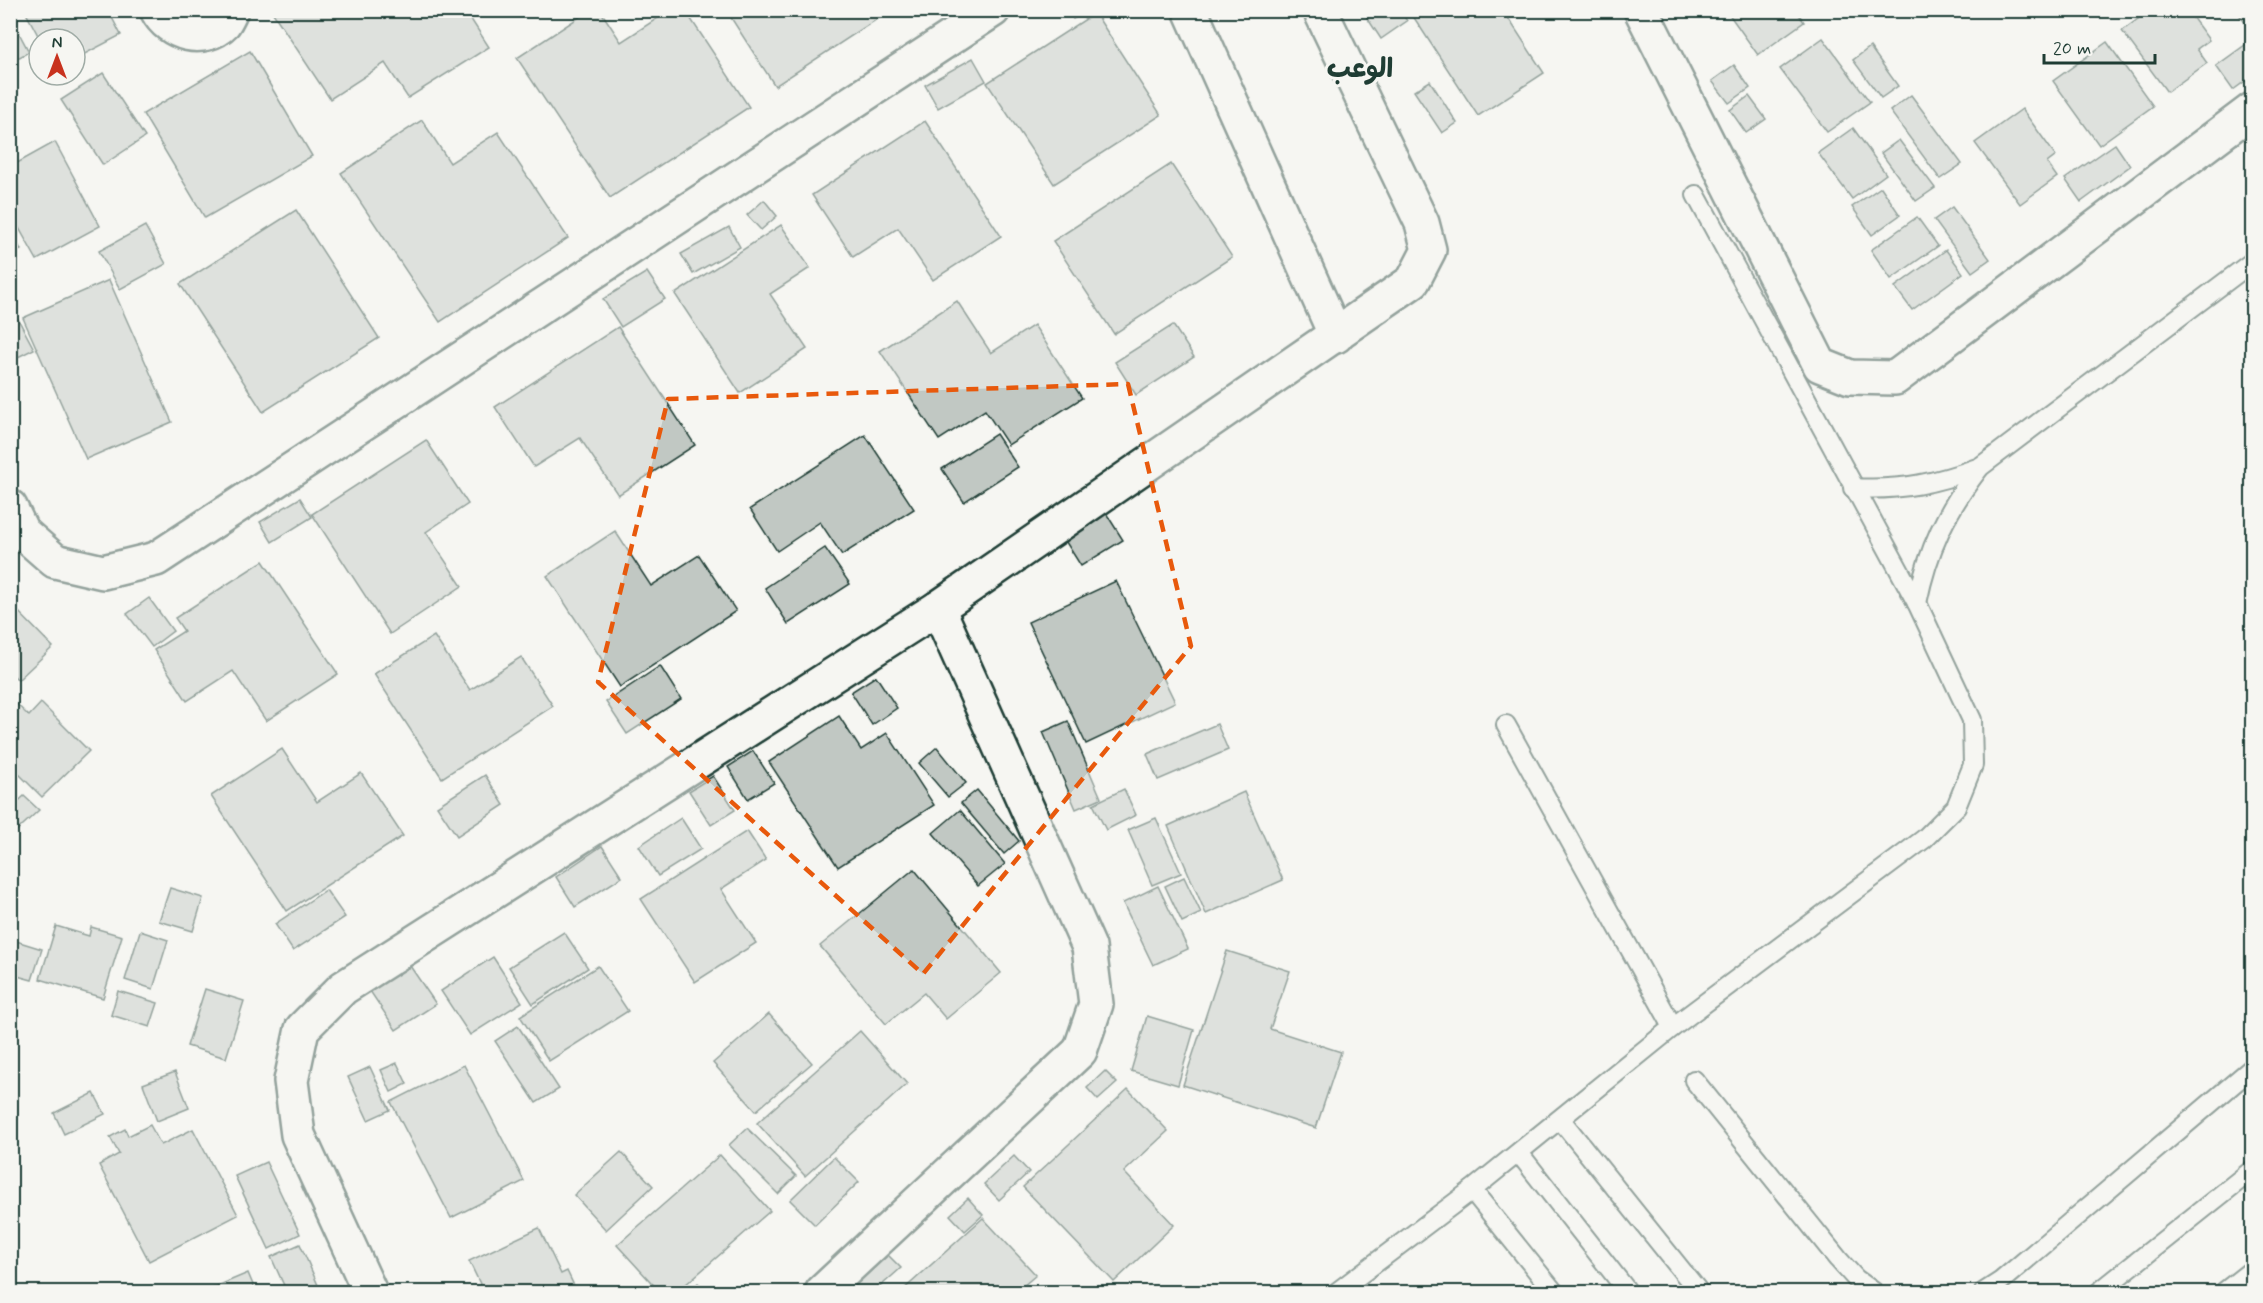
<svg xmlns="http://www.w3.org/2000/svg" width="2263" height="1303" font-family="Mynerve,'Playpen Sans Arabic',sans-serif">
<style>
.building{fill:#c1c8c3;stroke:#1f3d34;stroke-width:1.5}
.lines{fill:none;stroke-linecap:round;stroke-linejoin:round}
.service-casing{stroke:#1f3d34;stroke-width:22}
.minor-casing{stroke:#1f3d34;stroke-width:38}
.service{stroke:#f6f6f2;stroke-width:18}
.minor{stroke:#f6f6f2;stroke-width:33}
.marked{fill:none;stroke:#e8590c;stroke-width:4.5;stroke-dasharray:12 8;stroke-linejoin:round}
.labels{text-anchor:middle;stroke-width:6;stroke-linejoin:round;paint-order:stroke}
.district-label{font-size:27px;font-weight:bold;fill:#1f3d34;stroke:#f6f6f2}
</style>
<rect width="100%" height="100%" fill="#f6f6f2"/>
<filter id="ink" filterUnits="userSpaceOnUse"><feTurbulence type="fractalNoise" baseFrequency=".0167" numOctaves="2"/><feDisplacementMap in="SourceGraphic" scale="12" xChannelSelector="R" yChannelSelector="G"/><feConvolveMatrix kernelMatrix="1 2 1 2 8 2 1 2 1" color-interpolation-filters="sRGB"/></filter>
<g filter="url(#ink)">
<g class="building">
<path d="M27,10H108L121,35L75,59V39H40L25,11Z"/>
<path d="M271,10H465L489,47L408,98L385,63L330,99Z"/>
<path d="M590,10H600L621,42L670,10H685L749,107L610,198L517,58Z"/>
<path d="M726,10H891L775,86Z"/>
<path d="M1069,10H1089L1073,19Z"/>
<path d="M1362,10H1400L1407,21L1381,39Z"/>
<path d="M1409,10H1503L1544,73L1478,116Z"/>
<path d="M1726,10H1796L1804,22L1758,55Z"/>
<path d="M2150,10H2187L2209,40L2197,49L2207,63L2167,92L2122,31Z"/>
<path d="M2236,10H2252V24L2248,27Z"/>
<path d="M1095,13L1161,115L1054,184L987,83Z"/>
<path d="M10,16L29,52L10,62Z"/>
<path d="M1823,38L1870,102L1827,132L1780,69Z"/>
<path d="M2252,40V76L2233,90L2216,66Z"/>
<path d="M2107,42L2153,106L2099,145L2053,81Z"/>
<path d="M1870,47L1898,86L1881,98L1853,60Z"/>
<path d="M250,51L312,156L205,218L143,114Z"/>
<path d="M973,58L986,81L938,108L925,85Z"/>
<path d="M1734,65L1750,88L1729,103L1712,81Z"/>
<path d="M103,73L145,137L103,165L61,100Z"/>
<path d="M1430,81L1457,123L1442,133L1414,91Z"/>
<path d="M1911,95L1962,164L1940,179L1890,111Z"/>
<path d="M1749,96L1766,119L1746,133L1730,110Z"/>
<path d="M2022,109L2056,156L2047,163L2057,177L2020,204L1975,143Z"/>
<path d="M422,120L450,163L498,132L568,238L440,322L341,173Z"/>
<path d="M925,121L1001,236L933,280L898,228L853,257L812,195Z"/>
<path d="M1853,128L1886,174L1852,199L1818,153Z"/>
<path d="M1899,140L1935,188L1916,201L1881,153Z"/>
<path d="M55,142L100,226L37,260L10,212V167Z"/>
<path d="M2115,144L2130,166L2081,202L2065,179Z"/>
<path d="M1171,164L1232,257L1114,334L1053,241Z"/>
<path d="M1881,187L1900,215L1872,235L1852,207Z"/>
<path d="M764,200L777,216L761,230L747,215Z"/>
<path d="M1952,207L1990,259L1972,272L1934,220Z"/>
<path d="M296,210L379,338L263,412L180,284Z"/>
<path d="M1917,217L1938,246L1891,279L1871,250Z"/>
<path d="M781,225L810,268L770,294L807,349L740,393L675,294Z"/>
<path d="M145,226L166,264L120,289L99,251Z"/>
<path d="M729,227L740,247L693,274L681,254Z"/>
<path d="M10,229L21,250L10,255Z"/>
<path d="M1946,250L1963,273L1912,310L1895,287Z"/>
<path d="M647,272L665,299L621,327L603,299Z"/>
<path d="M109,280L172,422L86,459L23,318Z"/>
<path d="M957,301L991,353L1034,325L1082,398L1008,445L985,410L939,440L880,351Z"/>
<path d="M10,304L34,349L10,361Z"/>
<path d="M1173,325L1194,357L1136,395L1115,362Z"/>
<path d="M618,327L695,445L618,495L580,438L534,467L495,407Z"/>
<path d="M996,434L1018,467L964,502L942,469Z"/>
<path d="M865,435L914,509L842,555L820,522L777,551L750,509Z"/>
<path d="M426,440L468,504L426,532L462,586L390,634L312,514Z"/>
<path d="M300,498L312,517L272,542L260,522Z"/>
<path d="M1106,513L1123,540L1081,566L1064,539Z"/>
<path d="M615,531L651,586L699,555L736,611L620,687L547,576Z"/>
<path d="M825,548L850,584L788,624L765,588Z"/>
<path d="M263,561L338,674L266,721L233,671L187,701L154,650L184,631L175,618Z"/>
<path d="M1116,581L1175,702L1086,744L1028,622Z"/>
<path d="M149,598L173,631L152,647L127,614Z"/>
<path d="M10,603L53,647L18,680L10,672Z"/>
<path d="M434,636L470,690L521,657L553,706L442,778L374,674Z"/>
<path d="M660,666L681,699L627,734L606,702Z"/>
<path d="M876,676L897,708L872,725L851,692Z"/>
<path d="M10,698L29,716L41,703L89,751L42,797L10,765Z"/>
<path d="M839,716L861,750L887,733L934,805L838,867L769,762Z"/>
<path d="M1068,721L1101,798L1076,809L1043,732Z"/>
<path d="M1217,724L1228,750L1158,780L1147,754Z"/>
<path d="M937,747L966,783L948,797L919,763Z"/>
<path d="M282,749L317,802L361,773L403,836L287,911L211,796Z"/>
<path d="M753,751L774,783L748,799L728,767Z"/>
<path d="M485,775L504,805L457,836L437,806Z"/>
<path d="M713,776L735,810L711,825L689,791Z"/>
<path d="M1124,789L1136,815L1106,830L1093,804Z"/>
<path d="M977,790L1019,841L1004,854L961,803Z"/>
<path d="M1244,792L1283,880L1206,914L1168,826Z"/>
<path d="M24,796L39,810L10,837V809Z"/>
<path d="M960,810L1005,864L978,886L933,833Z"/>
<path d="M681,818L701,849L658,876L639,846Z"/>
<path d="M1156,818L1181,873L1152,885L1128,830Z"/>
<path d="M747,831L766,860L721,889L756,943L695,982L641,899Z"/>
<path d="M602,846L622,877L575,907L556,877Z"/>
<path d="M914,869L1001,973L946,1019L924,993L886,1024L820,946Z"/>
<path d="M1184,877L1201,913L1182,922L1165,886Z"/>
<path d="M1158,886L1188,949L1153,965L1123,903Z"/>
<path d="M170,888L203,898L193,931L159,921Z"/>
<path d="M326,890L345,917L293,951L275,924Z"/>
<path d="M56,926L89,936L91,927L122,936L103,998L40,979Z"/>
<path d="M140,931L168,940L153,989L125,980Z"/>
<path d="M564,932L588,968L533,1004L509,967Z"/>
<path d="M13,940L42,949L32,980L10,974V948Z"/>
<path d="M1227,951L1290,971L1270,1029L1341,1052L1316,1128L1183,1085Z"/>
<path d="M493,957L522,1002L470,1035L441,991Z"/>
<path d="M410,966L436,1004L396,1030L370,991Z"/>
<path d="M598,966L628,1011L549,1061L520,1016Z"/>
<path d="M205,989L244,1001L226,1058L187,1046Z"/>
<path d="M118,991L158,1003L150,1027L111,1015Z"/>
<path d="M769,1014L812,1063L756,1111L713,1063Z"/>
<path d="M1147,1016L1194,1030L1178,1085L1131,1071Z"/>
<path d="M518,1026L559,1089L536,1103L495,1041Z"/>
<path d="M860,1031L907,1084L805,1176L757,1123Z"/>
<path d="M397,1063L407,1084L391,1092L381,1070Z"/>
<path d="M464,1065L524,1181L451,1218L391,1102Z"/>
<path d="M370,1067L390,1110L368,1120L348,1077Z"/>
<path d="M1105,1071L1117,1083L1098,1100L1087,1088Z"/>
<path d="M175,1072L189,1108L157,1121L143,1084Z"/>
<path d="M1128,1089L1168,1131L1124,1172L1174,1225L1114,1282L1023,1187Z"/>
<path d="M94,1093L105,1114L64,1134L54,1113Z"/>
<path d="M150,1125L161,1145L193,1129L238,1215L149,1261L99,1165L119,1154L110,1137L125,1129L128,1136Z"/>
<path d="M747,1128L796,1176L778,1194L729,1145Z"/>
<path d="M621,1152L653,1186L606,1230L574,1195Z"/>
<path d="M720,1155L770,1211L677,1292H660L617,1245Z"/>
<path d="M1014,1156L1029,1172L999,1200L984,1184Z"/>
<path d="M834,1157L859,1182L815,1225L790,1200Z"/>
<path d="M266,1162L300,1234L269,1249L235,1176Z"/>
<path d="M968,1198L983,1215L965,1231L950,1215Z"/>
<path d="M983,1218L1036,1275L1016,1292H901Z"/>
<path d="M539,1228L561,1274L567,1271L577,1292H484L469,1261Z"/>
<path d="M300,1244L321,1292H287L271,1257Z"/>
<path d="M888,1255L901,1268L874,1292H847Z"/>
<path d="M248,1273L256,1292H203Z"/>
<path d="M698,1283L708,1292H688Z"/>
</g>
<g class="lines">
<defs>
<g id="service">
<path d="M1853,488C1901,491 1936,483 1980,467"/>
<path d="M1917,603C1928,549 1946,511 1980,467L2252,262"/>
<path d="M1506,725L1673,1027"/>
<path d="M1694,1080L1838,1259L1856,1279L1874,1292"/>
<path d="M1561,1120L1699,1292"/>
<path d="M1519,1153L1628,1292"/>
<path d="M1472,1190L1554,1292"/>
<path d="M1337,1292L1472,1190L1673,1027L1924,839L1956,807L1973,765L1972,720L1917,603L1696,195"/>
<path d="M1984,1292L2001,1281L2252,1068"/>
<path d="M2099,1292L2252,1170"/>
<path d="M2224,1292L2252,1270"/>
</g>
<g id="minor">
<path d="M157,10C169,34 204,44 224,23C227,19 229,14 231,10"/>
<path d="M1190,10L1336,336"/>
<path d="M1641,10L1820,365L1850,377L1895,378L2252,110"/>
<path d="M10,507L22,532L55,561L103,572L156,559L993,10"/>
<path d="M370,1292L298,1135L291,1081L302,1029L343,988L938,608L1413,281L1429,250L1422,223L1320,10"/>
<path d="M822,1292L1080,1051L1096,1004L1089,947L938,608"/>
</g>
</defs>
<use href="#service" class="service-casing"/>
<use href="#minor" class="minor-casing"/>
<use href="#service" class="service"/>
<use href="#minor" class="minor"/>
</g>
</g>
<path d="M0 0H2263V1303H0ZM1128,384L1191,646L923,974L598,682L668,399Z" fill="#f6f6f2" fill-opacity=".55" fill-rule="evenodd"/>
<path class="marked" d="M1128,384L1191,646L923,974L598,682L668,399Z"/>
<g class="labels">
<g class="district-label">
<text x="1360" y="77">الوعب</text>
</g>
</g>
<rect width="2263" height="1303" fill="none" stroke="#f6f6f2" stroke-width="36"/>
<rect x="18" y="18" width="2227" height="1267" fill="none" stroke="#1f3d34" stroke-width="2" filter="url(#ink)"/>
<g transform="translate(57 57)"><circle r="28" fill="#f6f6f2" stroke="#a0aca6" stroke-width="1.5"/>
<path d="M0-4.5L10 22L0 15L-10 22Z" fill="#c8321e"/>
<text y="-9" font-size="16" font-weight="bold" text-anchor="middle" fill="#1f3d34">N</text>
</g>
<path d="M2044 54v9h111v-9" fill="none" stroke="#1f3d34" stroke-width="3"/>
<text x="2053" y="54" font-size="18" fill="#1f3d34" stroke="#f6f6f2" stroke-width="4.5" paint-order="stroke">20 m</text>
</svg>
